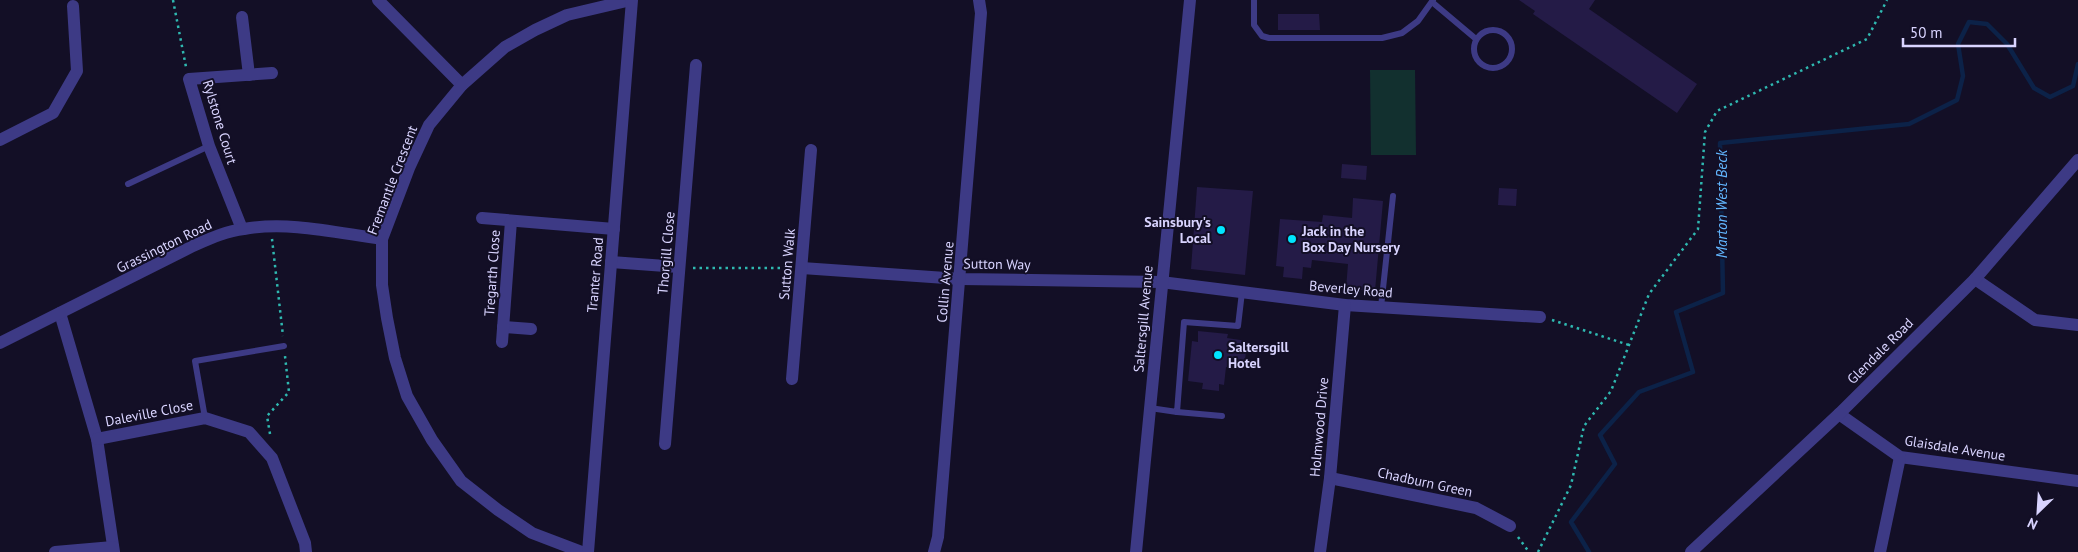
<svg xmlns="http://www.w3.org/2000/svg" width="2078" height="552" font-family="'PT Sans',sans-serif">
<style>
.green{fill:#12302f}
.lines{fill:none;stroke-linecap:round;stroke-linejoin:round}
.stream{stroke:#0c2248;stroke-width:4.5}
.building{fill:#241b47}
.path{stroke:#2fb8b0;stroke-width:2.5;stroke-dasharray:2.5 4;stroke-linecap:butt}
.service{stroke:#3d3a85;stroke-width:6}
.minor{stroke:#3d3a85;stroke-width:12}
.poi-dot{fill:#00e5ff;stroke:#130f26;stroke-width:2}
.labels{text-anchor:middle;stroke-width:4;stroke-linejoin:round;paint-order:stroke}
.street-label{font-size:14px;fill:#d9d4ff;stroke:#130f26}
.poi-label{font-size:14px;font-weight:bold;fill:#d9d4ff;stroke:#130f26;text-anchor:start}
.water-label{font-size:15px;font-style:italic;fill:#62b6ff;stroke:#130f26}
</style>
<rect width="100%" height="100%" fill="#130f26"/>
<path class="green" d="M1370,70H1415L1416,155H1371Z"/>
<g class="lines">
<path class="stream" d="M1589,552L1571,522L1615,464L1600,435L1639,392L1693,372L1676,312L1723,293L1720,143L1909,124L1957,100L1963,76L1958,44L1969,22L1987,24L2007,44L2034,88L2050,97L2073,86L2078,64"/>
</g>
<g class="building">
<path d="M1519,0H1595L1589,9L1697,84L1677,113L1533,14L1535,11Z"/>
<path d="M1278,14H1319L1320,30H1278Z"/>
<path d="M1342,164L1367,166L1366,180L1341,178Z"/>
<path d="M1197,187L1253,191L1245,275L1191,269Z"/>
<path d="M1499,188L1517,189L1516,206L1498,205Z"/>
<path d="M1353,198L1383,201L1375,291L1346,289L1348,264L1312,260L1311,268L1303,267L1302,279L1283,277L1284,267L1276,266L1280,219L1322,222L1323,215L1352,218Z"/>
<path d="M1198,331L1228,334L1227,338L1247,341L1244,370L1226,367L1224,385L1219,384V391L1202,389L1203,383L1188,381L1192,341L1198,342Z"/>
</g>
<g class="lines">
<g class="path">
<path d="M173,0L186,67"/>
<path d="M272,239L283,336"/>
<path d="M693,268H788"/>
<path d="M1552,320L1629,345"/>
<path d="M270,434L267,416L289,392L285,356"/>
<path d="M1518,537L1529,552"/>
<path d="M1538,552L1571,485L1584,426L1611,391L1649,294L1698,229L1705,132L1717,111L1867,39L1887,0"/>
</g>
<g class="service">
<path d="M1254,0V25L1262,36L1269,38H1382L1402,33L1418,21L1433,0"/>
<path d="M1432,2L1476,39"/>
<circle cx="1493" cy="49" r="19"/>
<path d="M128,184L209,146"/>
<path d="M1381,307L1393,196"/>
<path d="M1150,408L1177,412L1184,322L1238,326L1242,292"/>
<path d="M1177,412L1222,416"/>
<path d="M205,418L195,361L284,346"/>
</g>
<g class="minor">
<path d="M378,0L462,85"/>
<path d="M242,17L249,75"/>
<path d="M0,140L53,113L77,71L73,6"/>
<path d="M482,218L614,229"/>
<path d="M242,229L209,146L189,79L272,73"/>
<path d="M611,262L679,267"/>
<path d="M802,268L960,279L1161,282L1345,305L1540,317"/>
<path d="M1975,279L2035,320L2078,325"/>
<path d="M60,313L97,439L114,552"/>
<path d="M503,327L531,329"/>
<path d="M502,342L511,221"/>
<path d="M0,343L193,246C209,239 226,231 244,229C289,221 337,233 382,239"/>
<path d="M792,379L811,150"/>
<path d="M1839,414L1900,457L2078,481"/>
<path d="M97,439L205,418L249,432L272,458L305,543L306,552"/>
<path d="M665,444L696,65"/>
<path d="M1330,478L1476,508L1510,526"/>
<path d="M55,552L113,547"/>
<path d="M582,552L532,533L498,510L461,481L432,440L407,396L395,358L387,318L382,285V239L409,168L429,125L462,85L505,47L535,30L567,15L631,0"/>
<path d="M588,552L632,0"/>
<path d="M934,552L938,537L981,13L979,0"/>
<path d="M1136,552L1190,0"/>
<path d="M1320,552L1330,478L1345,305"/>
<path d="M1691,552L1839,414L1975,279L2078,160"/>
<path d="M1880,552L1900,457"/>
</g>
</g>
<g class="poi-dot">
<circle cx="1221" cy="230" r="5"/>
<circle cx="1292" cy="239" r="5"/>
<circle cx="1218" cy="355" r="5"/>
</g>
<g class="labels">
<g class="street-label">
<text transform="translate(220 122) rotate(73)" y="5">Rylstone Court</text>
<text transform="translate(392 180) rotate(-69)" y="5">Fremantle Crescent</text>
<text transform="translate(164 246) rotate(-26)" y="5">Grassington Road</text>
<text transform="translate(666 253) rotate(-85)" y="5">Thorgill Close</text>
<text transform="translate(787 264) rotate(-85)" y="5">Sutton Walk</text>
<text transform="translate(997 264) rotate(1)" y="5">Sutton Way</text>
<text transform="translate(492 273) rotate(-86)" y="5">Tregarth Close</text>
<text transform="translate(595 275) rotate(-85)" y="5">Tranter Road</text>
<text transform="translate(945 282) rotate(-85)" y="5">Collin Avenue</text>
<text transform="translate(1351 289) rotate(5)" y="5">Beverley Road</text>
<text transform="translate(1143 319) rotate(-85)" y="5">Saltersgill Avenue</text>
<text transform="translate(1880 351) rotate(-45)" y="5">Glendale Road</text>
<text transform="translate(149 413) rotate(-11)" y="5">Daleville Close</text>
<text transform="translate(1319 427) rotate(-85)" y="5">Holmwood Drive</text>
<text transform="translate(1955 448) rotate(9)" y="5">Glaisdale Avenue</text>
<text transform="translate(1425 482) rotate(12)" y="5">Chadburn Green</text>
</g>
<g class="poi-label">
<text x="1211" y="227" text-anchor="end">Sainsbury's<tspan x="1211" dy="16">Local</tspan></text>
<text x="1302" y="236">Jack in the<tspan x="1302" dy="16">Box Day Nursery</tspan></text>
<text x="1228" y="352">Saltersgill<tspan x="1228" dy="16">Hotel</tspan></text>
</g>
<g class="water-label">
<text transform="translate(1722 204) rotate(-90)" y="5">Marton West Beck</text>
</g>
</g>
<g transform="translate(2038 512) rotate(205)" stroke="#130f26" stroke-width="4" paint-order="stroke">
<path d="M0-4L9 19L0 12L-9 19Z" fill="#d9d4ff"/>
<text y="-8" font-size="14" font-weight="bold" text-anchor="middle" fill="#d9d4ff">N</text>
</g>
<path d="M1903 38v8h112v-8" fill="none" stroke="#d9d4ff" stroke-width="2.5"/>
<text x="1910" y="38" font-size="15" fill="#d9d4ff" stroke="#130f26" stroke-width="4" paint-order="stroke">50 m</text>
</svg>
